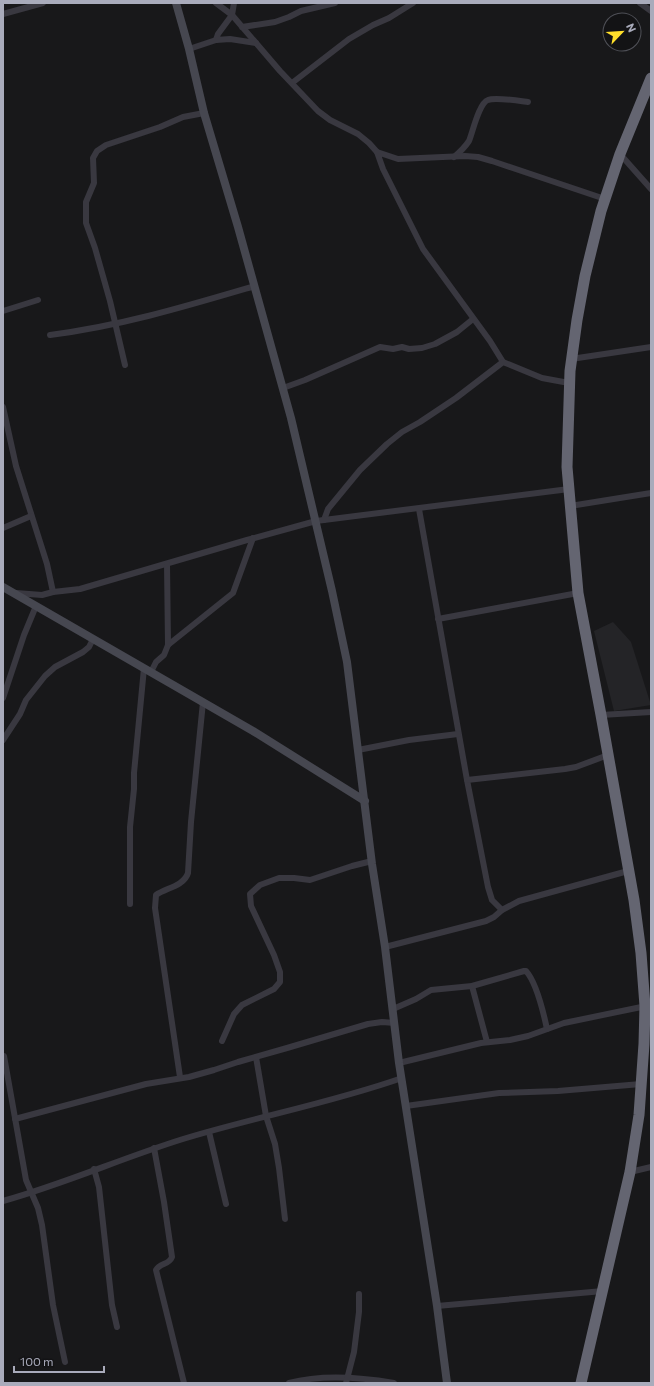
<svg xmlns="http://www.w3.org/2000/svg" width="654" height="1386" font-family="Commissioner,sans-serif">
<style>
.built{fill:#242427}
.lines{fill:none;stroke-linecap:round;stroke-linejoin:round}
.street{stroke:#393840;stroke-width:6}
.secondary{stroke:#464750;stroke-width:8}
.highway{stroke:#646571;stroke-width:11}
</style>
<rect width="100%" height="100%" fill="#18181a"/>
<path class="built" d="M613,622L631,642L651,705L614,711L594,631Z"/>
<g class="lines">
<g class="street">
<path d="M216,3L232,15L280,71L318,111L330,120L358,134L369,143L377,152"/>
<path d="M640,3L651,11"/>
<path d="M3,14L43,3"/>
<path d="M242,27L275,22L289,17L301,11L335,3"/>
<path d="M216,40L218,34L232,15L234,3"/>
<path d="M189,49L216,40L230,39L256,43"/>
<path d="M292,83L349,39L373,25L389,18L413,3"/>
<path d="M620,154L651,189"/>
<path d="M454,157C460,152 465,147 469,141C473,131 479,103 488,100C495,97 520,101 528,102"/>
<path d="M3,311L38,300"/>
<path d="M50,335C121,326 187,306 255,286"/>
<path d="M571,359L651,347"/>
<path d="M503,362L490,341L423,249L383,169L377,152L398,159L465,156L478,157L492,161L605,199"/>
<path d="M125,365L110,301L95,248L86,223V202L94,183L93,158L97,151L106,145L160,127L183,117L204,113"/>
<path d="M283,388L305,380L380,347L393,349L402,347L409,349L422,348L435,344L457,332L473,319"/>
<path d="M3,407L16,466L47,564L53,592"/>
<path d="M570,506L651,493"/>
<path d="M419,509L467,780L488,887L492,900L502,910"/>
<path d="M324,520L328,509L360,470L387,444L402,432L420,422L456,398L503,362L542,378L569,383"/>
<path d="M3,528L31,516"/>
<path d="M16,593L42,595L53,592L80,589L247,540L316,521L569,489"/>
<path d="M438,619L578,593"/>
<path d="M168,645L233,593L253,538"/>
<path d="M151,672L156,662L164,655L168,645L167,564"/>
<path d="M3,698L24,635L36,606"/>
<path d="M601,715L651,712"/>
<path d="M3,740L20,714L26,700L45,676L55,667L83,652L89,647L93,639"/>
<path d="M358,750L409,740L458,734"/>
<path d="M467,780L565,769L576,767L608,755"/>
<path d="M130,904V827L134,789V773L144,668"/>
<path d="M385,947L486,921L494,917L502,910L519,901L628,871"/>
<path d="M472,986L487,1042"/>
<path d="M393,1009L416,999L431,990L472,986L524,971H526C536,982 544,1015 547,1029"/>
<path d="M222,1041L234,1014L242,1005L274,989L280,982V972L274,955L251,906L250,894L260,885L279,878H294L310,880L352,866L372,861"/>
<path d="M4,1056L26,1180L38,1208L42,1225L53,1305L65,1362"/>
<path d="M256,1057L266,1116L275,1144L279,1168L285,1219"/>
<path d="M399,1063L481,1043L510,1040L528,1036L564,1023L651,1005"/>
<path d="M180,1077L155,908L156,895C166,888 184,886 188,873L191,822L203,702"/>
<path d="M406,1106L499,1093L558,1091L641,1084"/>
<path d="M15,1119L146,1084L189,1077L214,1070L238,1062L287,1048L368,1024L382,1022L395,1023"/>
<path d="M209,1132L226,1204"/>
<path d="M154,1148L164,1202L172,1257C169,1265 160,1263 156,1270L184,1383"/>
<path d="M94,1169L99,1187L112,1305L117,1327"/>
<path d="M630,1172L651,1167"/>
<path d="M3,1201C64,1184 122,1158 183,1139C255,1117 331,1103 402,1078"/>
<path d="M437,1306L603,1291"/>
<path d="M289,1383C323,1374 359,1377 394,1383"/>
<path d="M346,1383L354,1352L359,1312V1294"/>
</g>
<g class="secondary">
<path d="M176,3L189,49L204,113L238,227L291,418L332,591L347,662L372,864L385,947L399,1063L437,1306L447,1383"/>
<path d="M3,587L253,731L365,801"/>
</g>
<path class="highway" d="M581,1383L630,1172L639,1115L644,1044L645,1006L641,953L634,900L601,715L578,593L567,467L570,371L577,320L585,276L601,211L620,154L651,78"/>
</g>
<rect width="654" height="1386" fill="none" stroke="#a9abbb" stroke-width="8"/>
<g transform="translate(622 32) rotate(65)"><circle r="19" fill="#131315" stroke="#4f5057"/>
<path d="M0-3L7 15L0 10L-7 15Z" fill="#ffdf2b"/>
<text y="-6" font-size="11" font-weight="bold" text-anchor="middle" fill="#a9abbb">N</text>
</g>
<path d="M14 1366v6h90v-6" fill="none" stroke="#a9abbb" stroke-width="2"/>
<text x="20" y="1366" font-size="12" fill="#a9abbb" stroke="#131315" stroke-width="3" paint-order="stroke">100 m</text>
</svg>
